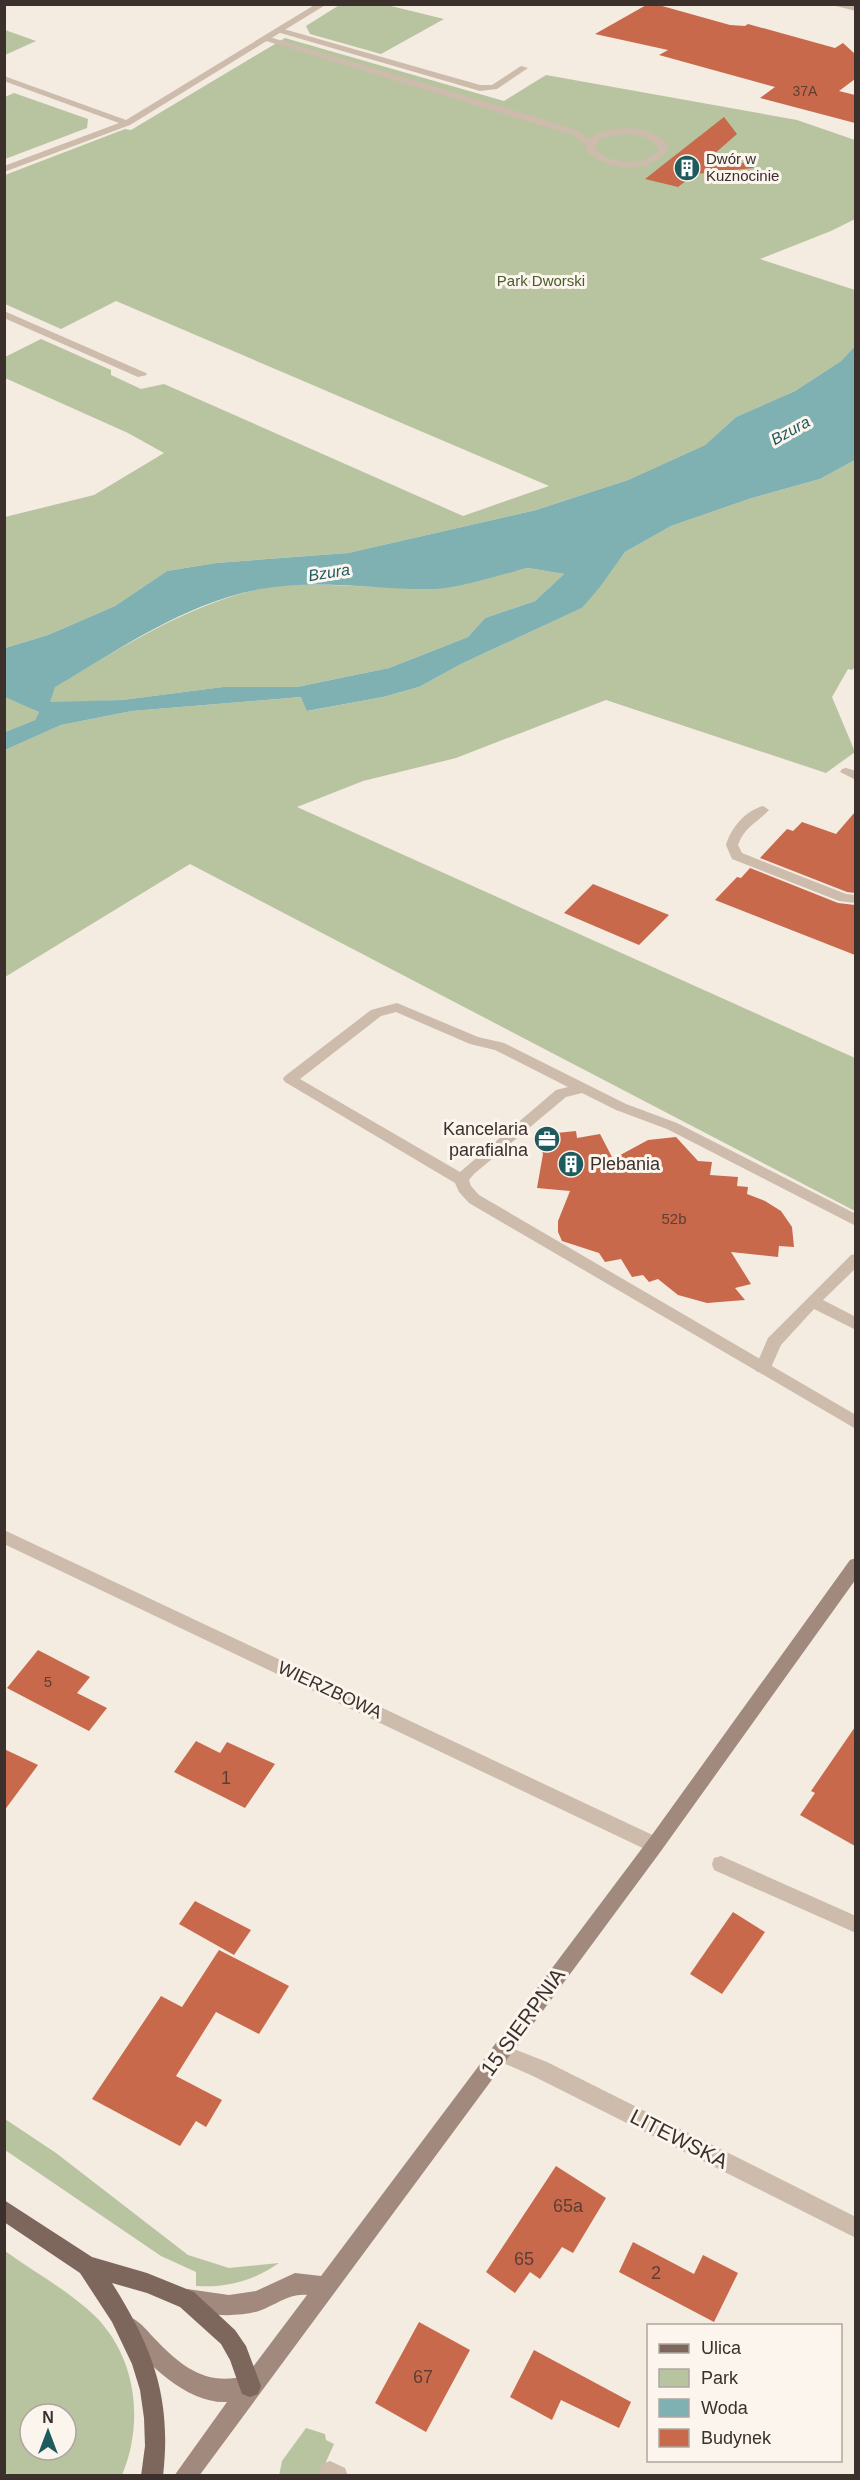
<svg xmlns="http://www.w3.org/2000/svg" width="860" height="2480" font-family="Arial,sans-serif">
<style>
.green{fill:#b8c4a0;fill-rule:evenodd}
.water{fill:#7fb0b2;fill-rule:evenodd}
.building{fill:#c8694b}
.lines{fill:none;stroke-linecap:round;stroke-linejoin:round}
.lane{fill:#cdbbac;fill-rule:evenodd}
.street{fill:#cdbbac;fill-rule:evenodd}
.secondary{fill:#a18a7d;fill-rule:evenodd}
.primary{fill:#7d675c;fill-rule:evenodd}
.labels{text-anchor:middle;stroke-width:6;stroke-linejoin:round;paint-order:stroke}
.far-number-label{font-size:14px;fill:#5e3e33}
.far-poi-label{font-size:15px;fill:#3b302b;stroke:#fbf5ee;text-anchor:start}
.far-park-label{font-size:15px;fill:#4a5a2e;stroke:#fbf5ee}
.number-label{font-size:15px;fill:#5e3e33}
.far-water-label{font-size:16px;font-style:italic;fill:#1f5a5e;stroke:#fbf5ee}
.poi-label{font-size:18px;fill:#3b302b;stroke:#fbf5ee;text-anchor:end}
.street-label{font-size:18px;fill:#3b302b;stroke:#fbf5ee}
.near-number-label{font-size:18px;fill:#5e3e33}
.near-street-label{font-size:21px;fill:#3b302b;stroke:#fbf5ee}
</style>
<rect width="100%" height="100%" fill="#f4ebe1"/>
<g class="green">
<path d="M341,4L387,5L444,19L381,54L310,34L306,26Z"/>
<path d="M5,30L36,41L5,55Z"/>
<path d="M285,38L504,101L546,75L797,120L855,140V219L831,231L760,259L855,290V346L841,361L795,391L736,417L705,445L628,480L536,510L348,553L216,563L167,571L115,606L48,635L5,648V517L94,495L164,453L128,433L5,378V357L41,339L111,370V375L141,389L164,384L463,516L549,486L116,301L61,329L5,304V175L125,129L131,130Z"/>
<path d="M14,93L88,119L87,128L5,159V97Z"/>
<path d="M855,460V667L852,670L848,669L832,697L855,752L826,773L606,700L456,758L363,781L297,807L855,1058V1211L190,864L5,977V750L61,725L132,711L302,697L308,711L383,697L419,687L461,664L582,608L625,552L671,526L749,499L820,479Z"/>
<path d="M528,568L564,574L535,601L485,618L468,637L389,668L297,687H223L122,700L49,703L54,687C122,648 187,604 264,588C308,579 352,589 397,586C441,584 485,578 528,568Z"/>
<path d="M7,696L39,712L35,720L5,732V697Z"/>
<path d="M5,2119L56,2153L188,2255L229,2268L279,2263C253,2281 227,2288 196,2286V2272L161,2256L5,2150Z"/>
<path d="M5,2251C34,2272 69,2291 95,2316C137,2358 144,2423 122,2475L10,2476L5,2472ZM30,2414H66V2450H30Z"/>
<path d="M306,2428L325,2434L326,2440L334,2444L320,2475L279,2476L282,2461Z"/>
</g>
<path class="water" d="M855,346V460L820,479L749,499L671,526L625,552L599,588L582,608L461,664L419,687L383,697L307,711L301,697L132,711L61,725L5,750V732L35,720L39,712L5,697V648L48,635L115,606L167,571L216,563L348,553L536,510L628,480L705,445L736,417L795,391L841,361ZM528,568L564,574L535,601L485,618L468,637L389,668L297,687H223L122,700L50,702L55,687C122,648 189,600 267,588C323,579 379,590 435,589C460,588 502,574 528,568Z"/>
<g class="building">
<path d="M648,4H655L730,25L745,26L748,24L835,48L843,43L855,54V79L839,91L855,95V123L760,98L775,87L659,55L668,50L595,34Z"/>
<path d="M724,117L737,134L713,155L754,166L753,168L695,174L678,187L645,179Z"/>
<path d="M855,812V893L847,892L760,858L787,829L793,831L802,822L836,834Z"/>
<path d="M750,868L838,903L855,905V955L715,900L737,877L741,878Z"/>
<path d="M593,884L669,915L639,945L564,913Z"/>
<path d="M576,1131L577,1138L600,1134L613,1159L648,1140L676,1137L698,1161L712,1162L710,1175L738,1177L737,1186L748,1187L747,1194L765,1201L781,1211L792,1227L794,1247L779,1246L778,1257L731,1252L751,1284L735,1288L745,1300L707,1303L678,1295L658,1279L649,1282L643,1275L632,1277L621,1259L605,1262L599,1253L562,1241L558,1232V1221L570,1191L537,1188L543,1154L537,1135Z"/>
<path d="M38,1650L90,1677L77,1693L107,1708L89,1731L7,1688Z"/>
<path d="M855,1727V1846L800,1815L815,1793L811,1791Z"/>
<path d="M196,1741L220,1753L227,1742L275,1764L245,1808L174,1772Z"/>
<path d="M4,1749L38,1765L4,1811Z"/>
<path d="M195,1901L251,1930L234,1955L179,1924Z"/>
<path d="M733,1912L765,1932L722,1994L690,1974Z"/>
<path d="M219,1950L289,1986L259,2034L216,2012L176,2076L222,2100L206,2127L196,2121L180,2146L92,2099L161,1996L182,2007Z"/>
<path d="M556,2166L606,2198L573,2253L562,2247L540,2279L530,2272L515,2293L486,2272Z"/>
<path d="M633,2242L694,2274L703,2255L738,2273L714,2322L619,2272Z"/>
<path d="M419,2322L470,2350L426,2432L375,2403Z"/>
<path d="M534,2350L631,2402L619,2428L561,2400L552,2420L510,2397Z"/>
</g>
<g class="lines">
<g class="lane">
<path d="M280,28L480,85H492L521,66L528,68L497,89L480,91L277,32L276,30Z"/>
<path d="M266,36L530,115L581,132L589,139C608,123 659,124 669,149C650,174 608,172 586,151V145L575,136L263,40L262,38ZM625,134L646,137L660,149C644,168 611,165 594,148L601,138Z"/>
<path d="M763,806L769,810C757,823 744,827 738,845L742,853L846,894L856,895V903L839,901L732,859L726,845C731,828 745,811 763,806Z"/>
<path d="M397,1003L478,1037L504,1043L626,1104L677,1123L856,1214V1226L667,1129L616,1110L582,1093L566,1097L474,1174L469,1180L471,1186L479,1195L856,1415V1429L469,1203L459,1192L455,1183L285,1082L283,1079L285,1076L371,1010ZM396,1012L470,1044L495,1050L568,1087L556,1090L460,1172L300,1079L381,1016Z"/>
</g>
<g class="street">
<path d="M316,4H327L130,125L4,172V166L119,123L4,81V76L126,120Z"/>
<path d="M835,4L856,6V11L836,6Z"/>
<path d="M4,311L146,373L147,375L138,377L4,318Z"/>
<path d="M846,768L856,771V780L840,772L842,769Z"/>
<path d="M856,1254V1268L823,1300L856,1317V1330L814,1309L781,1345L769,1372H757L755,1368L768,1338L851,1255Z"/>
<path d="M4,1530L661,1839L664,1845L661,1851L655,1853L649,1851L4,1544Z"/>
<path d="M721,1856L856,1916V1933L714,1870L712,1864L714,1858Z"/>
<path d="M501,2044L547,2062L856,2217V2238L533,2076L494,2059L491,2053L494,2047Z"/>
<path d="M330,2461L345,2468L348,2476H321L319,2472L322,2464Z"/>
</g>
<path class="secondary" d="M856,1558V1579L661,1851L199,2476H174L227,2402C187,2404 148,2364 125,2336L121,2329L125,2322L132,2318C142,2323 148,2332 156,2340C183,2368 207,2386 246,2376L307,2295C289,2293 276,2305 259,2311C235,2318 202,2316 180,2306L177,2299L180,2292L187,2289L229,2295L256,2291L295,2273L321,2276L649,1839L850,1560Z"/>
<path class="primary" d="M4,2200L92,2257L147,2273L194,2292L235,2330L246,2346L261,2386L258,2394L250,2397L242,2394L230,2360L221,2344L180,2307L147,2293L112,2283C153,2348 172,2398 163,2476H141L145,2446L144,2418L140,2390L132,2364L112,2322L80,2273L4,2222Z"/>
</g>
<defs>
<symbol id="building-disc" viewBox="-11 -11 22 22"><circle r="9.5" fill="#1f5a5e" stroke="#fbf5ee"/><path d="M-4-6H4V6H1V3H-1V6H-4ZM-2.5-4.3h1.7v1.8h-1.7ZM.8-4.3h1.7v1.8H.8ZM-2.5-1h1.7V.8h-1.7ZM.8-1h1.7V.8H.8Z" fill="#fff"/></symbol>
<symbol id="office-disc" viewBox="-11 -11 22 22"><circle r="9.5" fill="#1f5a5e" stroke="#fbf5ee"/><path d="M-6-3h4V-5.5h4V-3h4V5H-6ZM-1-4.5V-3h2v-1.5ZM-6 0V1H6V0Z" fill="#fff"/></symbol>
</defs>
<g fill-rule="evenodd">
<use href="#building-disc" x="672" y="153" width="30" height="30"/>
<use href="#office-disc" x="532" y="1124" width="30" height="30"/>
<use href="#building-disc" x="556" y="1149" width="30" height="30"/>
</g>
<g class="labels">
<g class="far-number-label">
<text x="805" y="96">37A</text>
</g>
<g class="far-poi-label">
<text x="706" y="164">Dwór w<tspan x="706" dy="17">Kuznocinie</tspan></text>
</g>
<g class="far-park-label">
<text x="541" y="286">Park Dworski</text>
</g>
<g class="number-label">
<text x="674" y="1224">52b</text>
<text x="48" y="1687">5</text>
</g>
<g class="far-water-label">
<text transform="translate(790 430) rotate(-29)" y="6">Bzura</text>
<text transform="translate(329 572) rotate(-9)" y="6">Bzura</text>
</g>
<g class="poi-label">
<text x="528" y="1135">Kancelaria<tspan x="528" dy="21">parafialna</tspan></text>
<text x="590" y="1170" text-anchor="start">Plebania</text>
</g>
<g class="street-label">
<text transform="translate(330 1690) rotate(25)" y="6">WIERZBOWA</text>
</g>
<g class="near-number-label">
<text x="226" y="1784">1</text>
<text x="568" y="2212">65a</text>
<text x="524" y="2265">65</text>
<text x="656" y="2279">2</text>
<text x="423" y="2383">67</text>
</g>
<g class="near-street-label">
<text transform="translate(523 2022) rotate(-54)" y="7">15 SIERPNIA</text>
<text transform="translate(679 2139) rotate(27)" y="7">LITEWSKA</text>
</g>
</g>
<rect width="860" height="2480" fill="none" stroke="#3b302b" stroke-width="12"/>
<rect x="647" y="2324" width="195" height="138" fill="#fbf5ee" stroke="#aea6a0" stroke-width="1.5"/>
<rect x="659" y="2344" width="30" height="9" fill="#7d675c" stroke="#aea6a0" stroke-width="1.5"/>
<text x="701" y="2354" font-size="18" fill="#3b302b">Ulica</text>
<rect x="659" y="2369" width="30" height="18" fill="#b8c4a0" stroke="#aea6a0" stroke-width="1.5"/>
<text x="701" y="2384" font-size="18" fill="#3b302b">Park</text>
<rect x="659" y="2399" width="30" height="18" fill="#7fb0b2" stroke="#aea6a0" stroke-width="1.5"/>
<text x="701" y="2414" font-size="18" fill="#3b302b">Woda</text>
<rect x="659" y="2429" width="30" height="18" fill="#c8694b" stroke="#aea6a0" stroke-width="1.5"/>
<text x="701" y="2444" font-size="18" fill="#3b302b">Budynek</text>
<g transform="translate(48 2432)"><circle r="28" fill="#fbf5ee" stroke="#aea6a0" stroke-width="1.5"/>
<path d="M0-4.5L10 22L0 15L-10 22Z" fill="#1f5a5e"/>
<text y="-9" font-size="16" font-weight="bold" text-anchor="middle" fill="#3b302b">N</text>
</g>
</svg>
